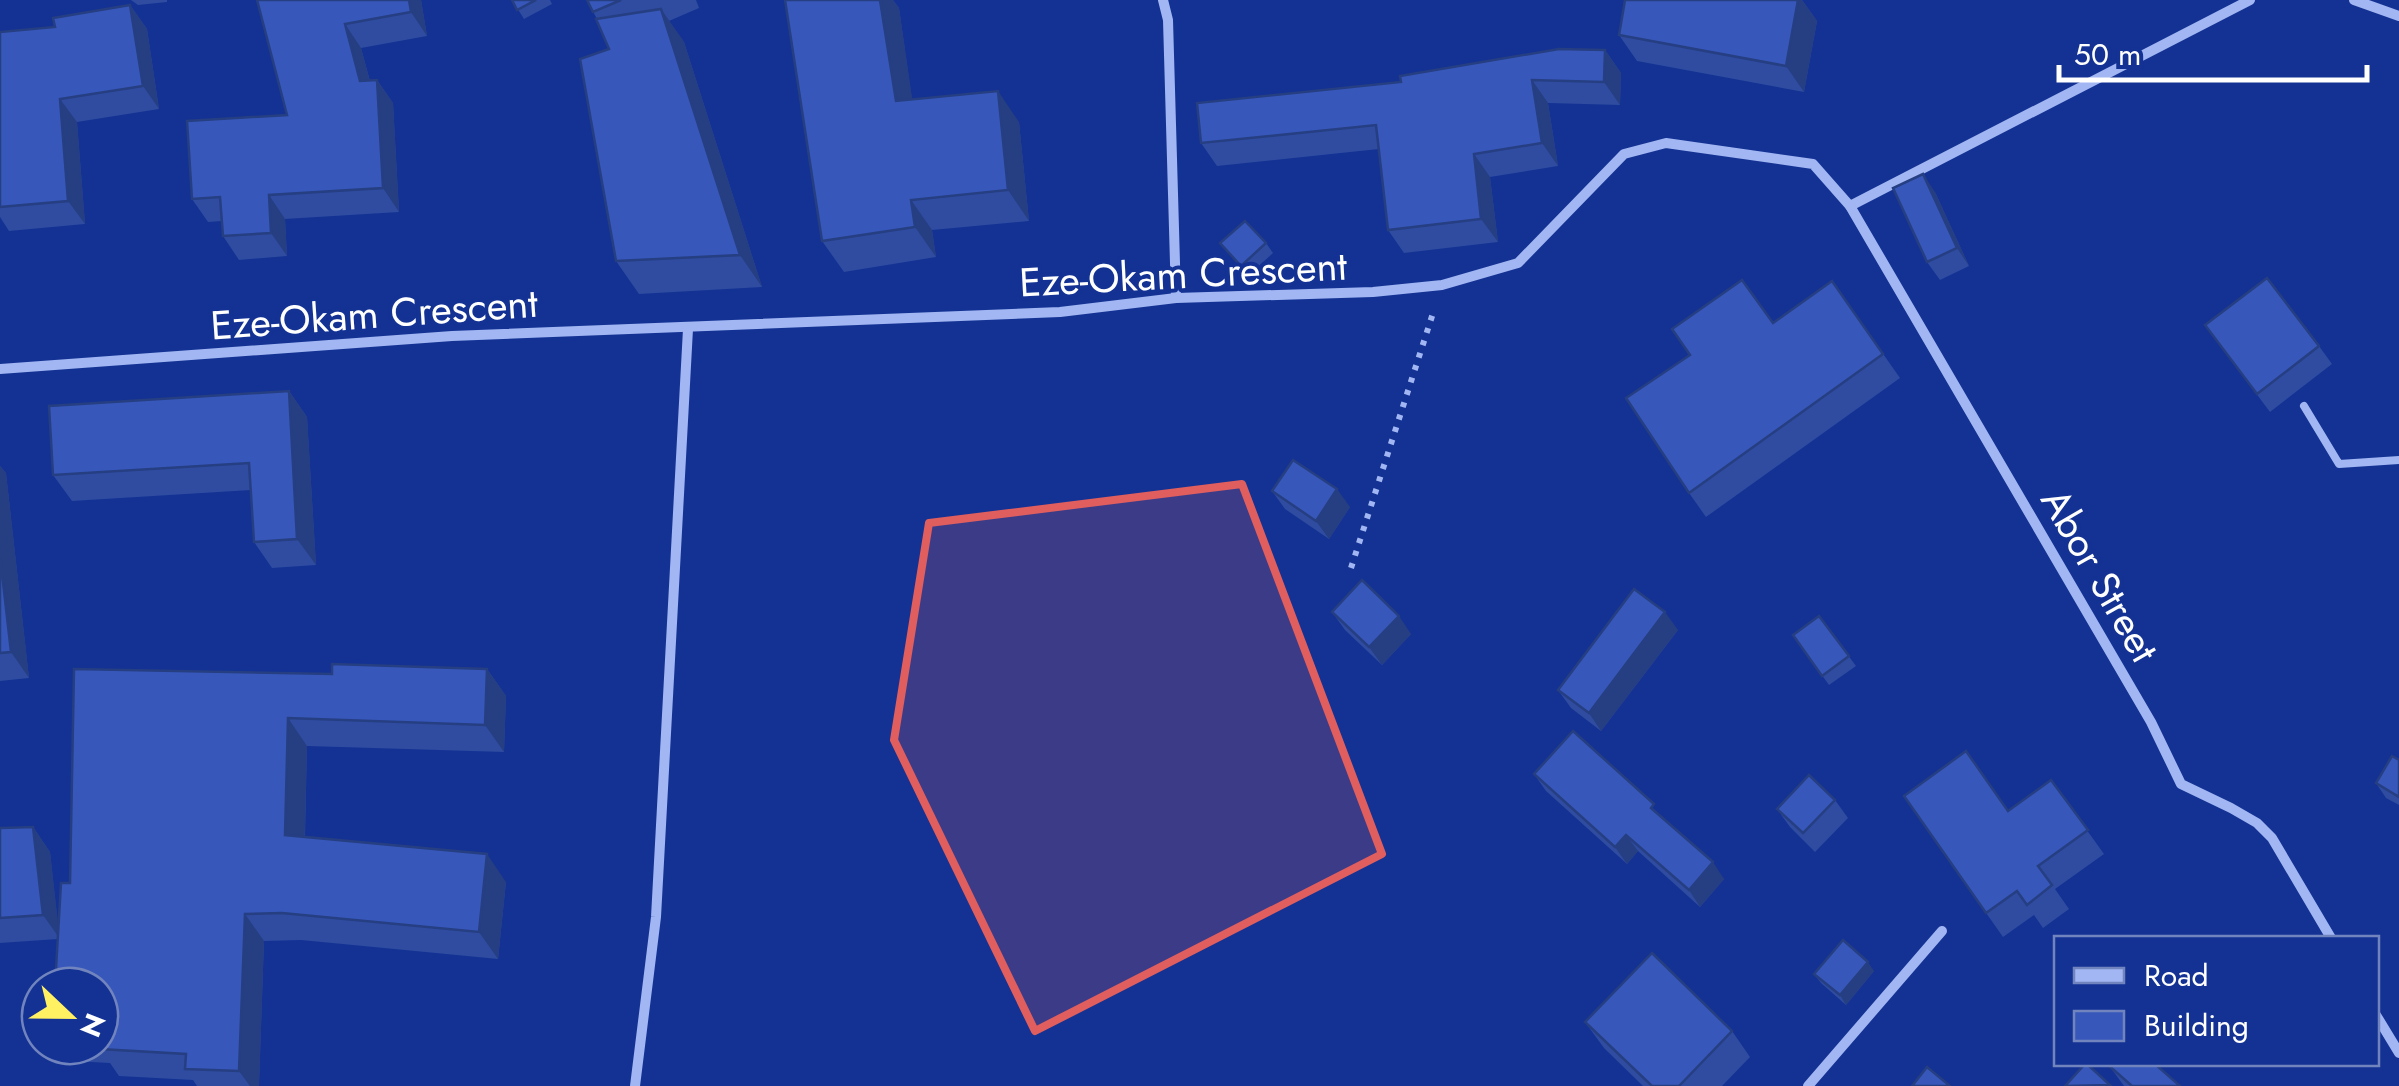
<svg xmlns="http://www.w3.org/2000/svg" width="2399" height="1086" font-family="Jost,sans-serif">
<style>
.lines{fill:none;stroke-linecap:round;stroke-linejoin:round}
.path{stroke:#a1b6f2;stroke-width:6;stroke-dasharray:5 8;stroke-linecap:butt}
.service{stroke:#a1b6f2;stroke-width:8}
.minor{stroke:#a1b6f2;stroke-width:10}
.wall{fill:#2f4ca0}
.shaded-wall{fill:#263e82}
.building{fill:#3758ba;stroke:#263e82;stroke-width:2.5}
.marked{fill:#e05e5e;fill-opacity:0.2;stroke:#e05e5e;stroke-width:8;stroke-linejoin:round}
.labels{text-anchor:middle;stroke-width:8;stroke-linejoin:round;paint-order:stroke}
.street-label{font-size:40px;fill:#fff;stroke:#133293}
</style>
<rect width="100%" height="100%" fill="#133293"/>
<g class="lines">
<path class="path" d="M1351,568L1434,310"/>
<path class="service" d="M2304,406L2339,464L2399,460"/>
<g class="minor">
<path d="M1163,0L1168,20L1176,298"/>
<path d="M2354,0L2399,16"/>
<path d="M1850,206L2250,0"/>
<path d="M0,369L452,336L1060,312L1176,298L1373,292L1442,285L1518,263L1624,154L1666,143L1813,164L1850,206L2151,722L2181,784L2231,808L2257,823L2272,838L2331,938"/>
<path d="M2376,1015L2399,1053"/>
<path d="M635,1086L656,917L688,329"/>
<path d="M1808,1086L1942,931"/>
</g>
</g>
<g class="wall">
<path d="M131,0H167V2L138,5Z"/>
<path d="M257,0H421L427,36L361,48L370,81L377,80L393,103L399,212L285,219L287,256L239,260L223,236L222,221L208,222L192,199L287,115Z"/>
<path d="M512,0H550L552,4L524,19Z"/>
<path d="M587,0H696L699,8L669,21L684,42L762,287L639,294L616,261L609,49L597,19Z"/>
<path d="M785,0H893L899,8L912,100L1019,122L1029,221L932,230L936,257L844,272L822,241Z"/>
<path d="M1625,0H1802L1817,21L1804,92L1637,61L1619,35Z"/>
<path d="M130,5L147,29L159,109L77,122L85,224L9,231L0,217V32L55,27Z"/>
<path d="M1605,50L1621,73L1620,105L1548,103L1558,166L1490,177L1498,242L1404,253L1388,230L1379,149L1217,166L1201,143Z"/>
<path d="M1935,192L1969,266L1940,280L1927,262Z"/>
<path d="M1220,243H1266L1273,253L1248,276Z"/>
<path d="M1832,281L1900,378L1706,517L1689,493L1773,323Z"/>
<path d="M2205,325L2319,346L2332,364L2270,412Z"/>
<path d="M289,391L307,417L316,565L272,568L254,542L251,490L72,501L53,475Z"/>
<path d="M0,466L6,473L29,678L0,681Z"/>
<path d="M1272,491L1350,507L1329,539L1285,509Z"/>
<path d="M1332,612L1411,634L1382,665L1345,630Z"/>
<path d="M1819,616L1856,666L1829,685L1793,635Z"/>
<path d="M1678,630L1601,731L1571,708L1558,690Z"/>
<path d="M487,669L506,696L504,752L307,746L305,837L506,882L498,959L301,940L264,941L259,1086H197L193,1080L119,1076L110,1063L72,1061L61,1046H100V986L58,939L0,943V828L33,827L50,852L58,926L70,883L332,674Z"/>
<path d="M2399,760V805L2386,798L2376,783Z"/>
<path d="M1534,774L1665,821L1724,879L1700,907L1638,851L1627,864L1546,791Z"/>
<path d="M2051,780L2104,854L2055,889L2069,909L2043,928L2034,915L2003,937L1904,796L2008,811Z"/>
<path d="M1835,800L1848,818L1815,852L1790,827L1777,809Z"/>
<path d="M1874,971L1846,1005L1821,983L1814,974Z"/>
<path d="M1585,1022L1732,1031L1750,1057L1722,1086H1643L1604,1048Z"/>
<path d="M2108,1064L2180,1086H2124Z"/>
</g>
<g class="shaded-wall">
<path d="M409,0H421L427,36L411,12Z"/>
<path d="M880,0H893L899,8L917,132L896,101Z"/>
<path d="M1798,0H1802L1817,21L1804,92L1786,66Z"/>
<path d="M130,5L147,29L159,109L143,86Z"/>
<path d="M661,9L684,42L762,287L740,255Z"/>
<path d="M345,24L361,48L376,104L360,81Z"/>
<path d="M1605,50L1621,73L1620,105L1604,82Z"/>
<path d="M377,80L393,103L399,212L383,188Z"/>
<path d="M1532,80L1548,103L1558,166L1542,143Z"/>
<path d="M998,91L1019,122L1029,221L1008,190Z"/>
<path d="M60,99L77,122L85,224L68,201Z"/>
<path d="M1474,154L1490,177L1498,242L1481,219Z"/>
<path d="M1923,174L1935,192L1969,266L1957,248Z"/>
<path d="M269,195L285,219L287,256L271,233Z"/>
<path d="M911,200L932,230L936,257L915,227Z"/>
<path d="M289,391L307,417L316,565L297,539Z"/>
<path d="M0,466L6,473L29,678L11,652L0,556Z"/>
<path d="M1337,489L1350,507L1329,539L1316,521Z"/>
<path d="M1665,612L1678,630L1601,731L1589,713Z"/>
<path d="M1399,616L1411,634L1382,665L1369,647Z"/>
<path d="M487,669L506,696L504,752L485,725Z"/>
<path d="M288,718L307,746L304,863L285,835Z"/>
<path d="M33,827L50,852L60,939L43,915Z"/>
<path d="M1626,835L1638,851L1627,864L1615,847Z"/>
<path d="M487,854L506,882L498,959L479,932Z"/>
<path d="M1713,862L1724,879L1700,907L1689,890Z"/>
<path d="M245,914L264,941L259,1086H250L239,1071Z"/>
<path d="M1868,962L1874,971L1846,1005L1840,995Z"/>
</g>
<g class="building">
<path d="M257,0H409L411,12L345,24L360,81L377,80L383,188L269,195L271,233L223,236L220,197L192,199L187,121L287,115Z"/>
<path d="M512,0H536L517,10Z"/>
<path d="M587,0H621L593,12Z"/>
<path d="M785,0H880L896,101L998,91L1008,190L911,200L915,227L822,241Z"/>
<path d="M1625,0H1798L1786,66L1619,35Z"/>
<path d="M130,5L143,86L60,99L68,201L0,207V32L55,27L53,18Z"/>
<path d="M661,9L740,255L616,261L580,59L609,49L596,19Z"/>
<path d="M1559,49L1605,50L1604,82L1532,80L1542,143L1474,154L1481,219L1388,230L1376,125L1201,143L1197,103L1401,82L1400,76Z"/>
<path d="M1923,174L1957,248L1927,262L1893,188Z"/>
<path d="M1245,221L1266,243L1241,266L1220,243Z"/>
<path d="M2267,278L2319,346L2257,394L2205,325Z"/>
<path d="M1742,280L1773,323L1832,281L1883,354L1689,493L1626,398L1690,355L1672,329Z"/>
<path d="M289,391L297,539L254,542L249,463L53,475L49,406Z"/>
<path d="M1293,460L1337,489L1316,521L1272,491Z"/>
<path d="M0,556L11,652L0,653Z"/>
<path d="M1362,580L1399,616L1369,647L1332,612Z"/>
<path d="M1634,589L1665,612L1589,713L1558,690Z"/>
<path d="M1819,616L1849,656L1822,676L1793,635Z"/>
<path d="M332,664L487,669L485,725L288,718L285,835L487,854L479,932L282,913L245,914L239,1071L185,1069L186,1054L100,1049V986H55L61,883H70L74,669L332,674Z"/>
<path d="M1573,731L1654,804L1651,808L1713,862L1689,890L1626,835L1615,847L1534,774Z"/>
<path d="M1966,751L2008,811L2051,780L2088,830L2038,866L2052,885L2027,905L2017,891L1986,913L1904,796Z"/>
<path d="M2392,756L2399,760V797L2376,783Z"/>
<path d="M1809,775L1835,800L1803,833L1777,809Z"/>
<path d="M33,827L43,915L0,918V828Z"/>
<path d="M1843,940L1868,962L1840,995L1814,974Z"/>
<path d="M1652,953L1732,1031L1679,1086H1652L1585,1022Z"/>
<path d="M2085,1064H2087L2110,1085L2065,1086Z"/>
<path d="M2107,1064H2155L2180,1086H2132Z"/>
<path d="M1927,1067L1950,1086H1912Z"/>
</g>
<path class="marked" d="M1242,484L1382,854L1035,1031L894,740L929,523Z"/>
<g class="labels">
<g class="street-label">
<text transform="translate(1183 274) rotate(-3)" y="14">Eze-Okam Crescent</text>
<text transform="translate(374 314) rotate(-4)" y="14">Eze-Okam Crescent</text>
<text transform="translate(2100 575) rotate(60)" y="14">Abor Street</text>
</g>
</g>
<rect x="2054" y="936" width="325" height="130" fill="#133293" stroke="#7184be" stroke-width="2.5"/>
<rect x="2074" y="968" width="50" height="15" fill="#a1b6f2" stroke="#7184be" stroke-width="2.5"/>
<text x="2144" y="986" font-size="30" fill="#ffffff">Road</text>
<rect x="2074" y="1011" width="50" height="30" fill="#3758ba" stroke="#7184be" stroke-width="2.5"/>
<text x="2144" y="1036" font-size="30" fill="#ffffff">Building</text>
<g transform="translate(70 1016) rotate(112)"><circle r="48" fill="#133293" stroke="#7184be" stroke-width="2.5"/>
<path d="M0-8L18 38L0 25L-18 38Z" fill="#fff162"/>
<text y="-15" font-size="28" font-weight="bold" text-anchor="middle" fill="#ffffff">N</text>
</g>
<path d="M2059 65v15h308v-15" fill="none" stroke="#ffffff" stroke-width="5"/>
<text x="2074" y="65" font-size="30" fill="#ffffff" stroke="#133293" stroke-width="8" paint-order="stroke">50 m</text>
</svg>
